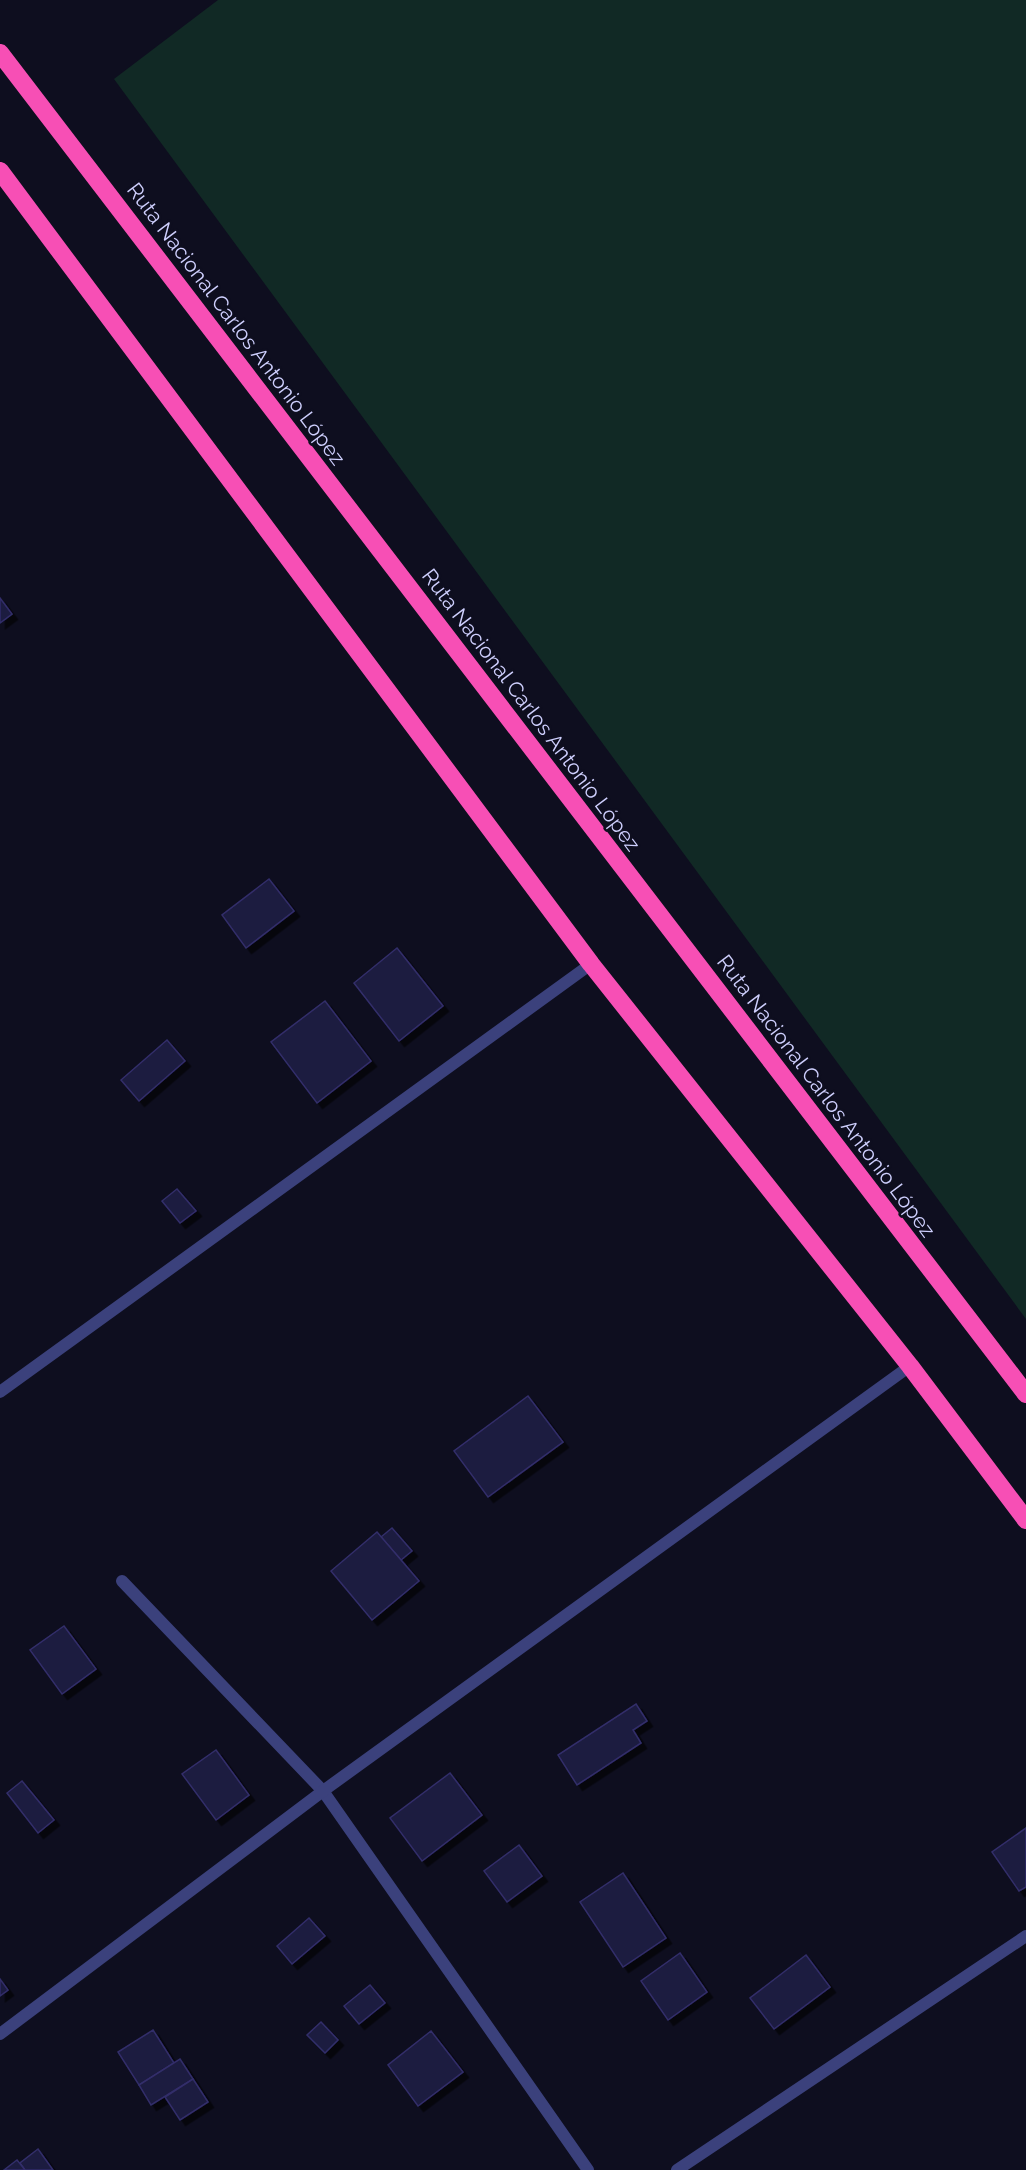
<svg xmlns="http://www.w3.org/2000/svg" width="1026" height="2170" font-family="Raleway,sans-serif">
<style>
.green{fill:#112925}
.building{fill:#1d1b3f;stroke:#322e6a;stroke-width:1.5;filter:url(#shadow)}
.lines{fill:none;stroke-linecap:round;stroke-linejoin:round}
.street{stroke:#3b417c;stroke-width:12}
.highway{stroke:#f74fb5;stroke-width:18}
.labels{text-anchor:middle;stroke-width:5;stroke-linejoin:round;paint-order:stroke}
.street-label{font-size:21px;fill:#cecffd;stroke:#0e0e1f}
</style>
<defs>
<filter id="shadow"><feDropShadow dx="5.5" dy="5.5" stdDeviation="0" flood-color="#0009"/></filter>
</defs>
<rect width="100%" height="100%" fill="#0e0e1f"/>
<path class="green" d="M218,0H1026V1319L114,79Z"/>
<g class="building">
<path d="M0,598L12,614L0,623Z"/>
<path d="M269,879L294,911L246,948L222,915Z"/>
<path d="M397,948L443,1006L399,1041L354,983Z"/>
<path d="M325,1001L371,1061L317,1103L271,1042Z"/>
<path d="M167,1040L185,1061L139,1101L121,1080Z"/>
<path d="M177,1189L196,1211L180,1223L162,1201Z"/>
<path d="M528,1396L563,1442L488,1497L454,1451Z"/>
<path d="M392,1528L412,1551L401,1560L381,1537Z"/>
<path d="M377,1532L419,1581L372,1620L331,1571Z"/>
<path d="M64,1626L96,1669L62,1694L30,1650Z"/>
<path d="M636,1704L647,1721L633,1730L641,1743L577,1785L558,1755Z"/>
<path d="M216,1750L249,1795L216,1820L182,1774Z"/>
<path d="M450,1773L482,1815L422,1861L390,1818Z"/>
<path d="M22,1781L54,1820L38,1833L7,1793Z"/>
<path d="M1026,1828V1887L1019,1891L992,1852Z"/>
<path d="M519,1845L542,1876L507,1902L484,1871Z"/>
<path d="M623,1873L666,1938L623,1967L580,1902Z"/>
<path d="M309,1918L325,1936L292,1964L277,1946Z"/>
<path d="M680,1953L707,1992L668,2020L641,1981Z"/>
<path d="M806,1955L830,1987L774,2029L750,1998Z"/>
<path d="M0,1979L8,1990L0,1996Z"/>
<path d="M370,1985L385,2003L359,2024L344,2006Z"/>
<path d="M321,2022L338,2040L325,2053L307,2035Z"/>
<path d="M153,2030L174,2063L139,2085L118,2052Z"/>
<path d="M431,2031L463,2072L418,2106L388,2065Z"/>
<path d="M180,2059L193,2079L151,2105L139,2085Z"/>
<path d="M193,2079L208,2102L180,2120L165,2097Z"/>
<path d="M38,2149L53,2170H25L20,2163Z"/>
<path d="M17,2160L25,2170H4Z"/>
</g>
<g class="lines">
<g class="street">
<path d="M0,1392L591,964"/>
<path d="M122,1581L323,1791L588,2170"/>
<path d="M0,2034L323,1791L910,1366"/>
<path d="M677,2170L1026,1936"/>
</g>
<g class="highway">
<path d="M0,53L1026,1394"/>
<path d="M0,171L591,964L910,1366L1026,1520"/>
</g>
</g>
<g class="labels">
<g class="street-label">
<text transform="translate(236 324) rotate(53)" y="7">Ruta Nacional Carlos Antonio López</text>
<text transform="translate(531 710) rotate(53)" y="7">Ruta Nacional Carlos Antonio López</text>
<text transform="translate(826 1096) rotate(53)" y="7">Ruta Nacional Carlos Antonio López</text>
</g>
</g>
</svg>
